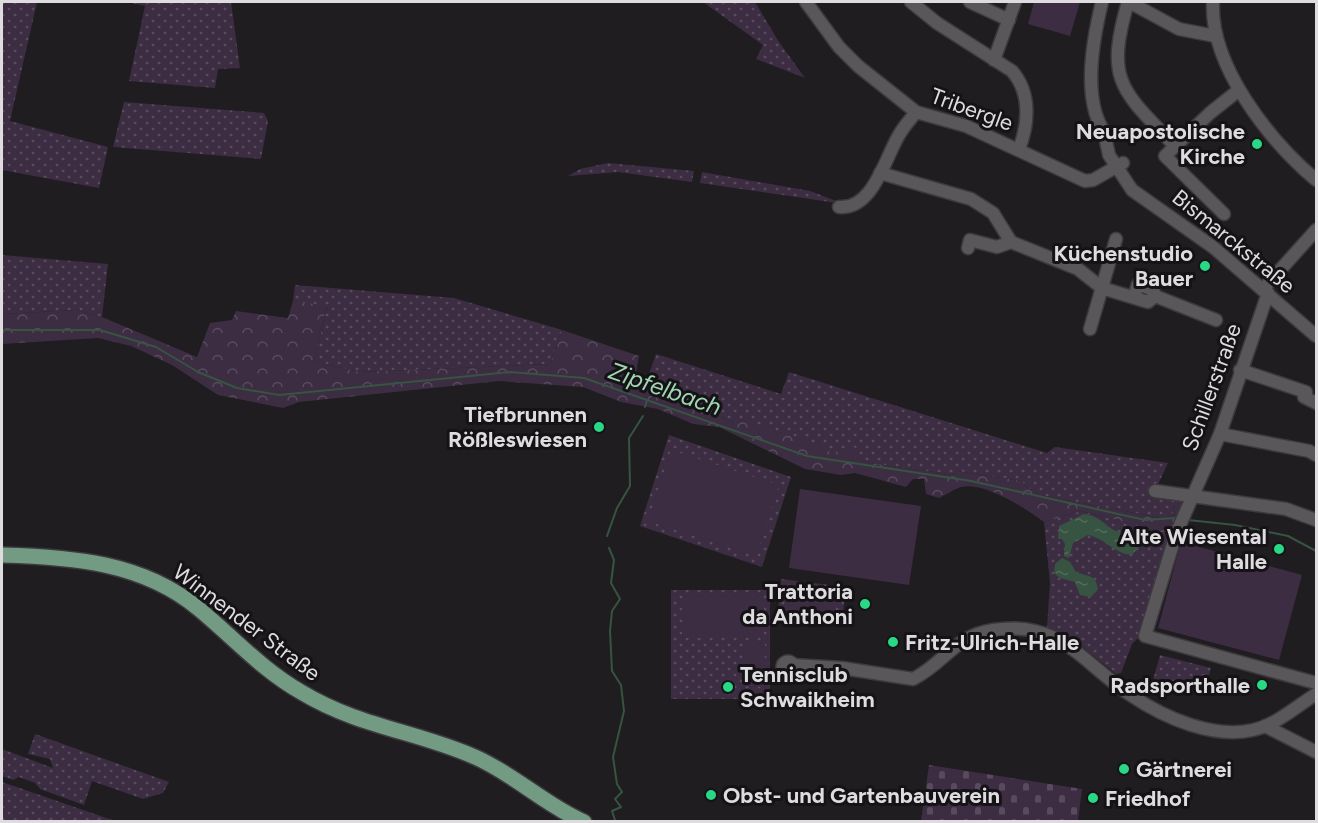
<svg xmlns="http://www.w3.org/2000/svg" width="1318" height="823" font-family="Figtree,sans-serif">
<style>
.green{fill:url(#green-dots)}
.forest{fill:url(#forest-crowns)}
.cemetery{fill:url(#cemetery-stones)}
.pitch{fill:#3c2d43}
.water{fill:url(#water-ripples)}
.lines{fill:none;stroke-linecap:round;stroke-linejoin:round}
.stream{stroke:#365441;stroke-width:2}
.minor-casing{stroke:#3c3a3d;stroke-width:15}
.major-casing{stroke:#3c3a3d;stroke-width:18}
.minor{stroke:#5a575b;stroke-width:12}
.major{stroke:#739a82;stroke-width:15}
.poi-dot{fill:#28d885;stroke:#161317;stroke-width:2}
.labels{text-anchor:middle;stroke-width:6;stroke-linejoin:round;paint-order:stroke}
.street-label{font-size:22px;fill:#dedcde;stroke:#161317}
.poi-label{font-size:22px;font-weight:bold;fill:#dedcde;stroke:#161317;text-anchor:end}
.water-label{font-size:24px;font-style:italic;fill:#9fd7b3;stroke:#161317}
</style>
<defs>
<pattern id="green-dots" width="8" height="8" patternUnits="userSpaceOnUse" patternTransform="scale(1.5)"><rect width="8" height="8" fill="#3c2d43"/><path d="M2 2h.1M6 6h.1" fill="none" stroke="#584b5e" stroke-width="1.8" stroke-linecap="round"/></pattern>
<pattern id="forest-crowns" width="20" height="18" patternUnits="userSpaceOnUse" patternTransform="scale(1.5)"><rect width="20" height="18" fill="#3c2d43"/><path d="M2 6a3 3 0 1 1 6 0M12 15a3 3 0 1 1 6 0" fill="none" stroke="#584b5e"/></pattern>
<pattern id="cemetery-stones" width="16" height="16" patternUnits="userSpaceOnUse" patternTransform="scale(1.5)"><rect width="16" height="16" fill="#3c2d43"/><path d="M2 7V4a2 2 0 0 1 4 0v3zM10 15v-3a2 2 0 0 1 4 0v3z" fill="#584b5e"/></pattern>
<pattern id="water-ripples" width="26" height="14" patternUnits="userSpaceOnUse" patternTransform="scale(1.5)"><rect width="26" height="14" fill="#365441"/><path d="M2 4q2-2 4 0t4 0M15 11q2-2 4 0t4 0" fill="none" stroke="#536c5c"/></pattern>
</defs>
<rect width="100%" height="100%" fill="#1f1d20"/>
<g class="green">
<path d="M2,2H37L10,121L108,147L99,188L2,170Z"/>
<path d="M127,2H231L240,68L218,69L215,88L129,81L145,6Z"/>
<path d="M703,2H755L779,42L805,78L756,59L763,45Z"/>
<path d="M124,102L264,113L268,121L261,159L113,147Z"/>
<path d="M608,163L694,171L692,182L618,172L568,176L580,169Z"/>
<path d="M702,172L810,191L844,204L700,183Z"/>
<path d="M2,255L108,264L102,317L76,310L2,314Z"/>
<path d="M295,285L454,298L562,330L550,364L359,372L314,361L327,307L293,301Z"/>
<path d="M656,354L781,394L789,372L1047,453L1055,447L1168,463L1154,493L1177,497L1171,520L1041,495L1025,486L1022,481L957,471L955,475L871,463L851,457L854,448L832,455L742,420L737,423L634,385L635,379L642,381L648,377Z"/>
<path d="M669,435L791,477L762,567L640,526Z"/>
<path d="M1081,511L1148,528L1172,540L1144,632L1132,644L1121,673L1116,674L1074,640L1047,627L1050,583L1044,522Z"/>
<path d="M781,579L846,587L842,621L778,613Z"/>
<rect x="671" y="590" width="99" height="109"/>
<path d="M1160,655L1211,668L1204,694L1153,680Z"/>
<path d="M35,734L169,782L163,793L143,799L92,781L84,805L40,789L35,783L19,777L13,780L2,776V749L53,768L50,759L28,754Z"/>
<path d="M2,782L115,821H2Z"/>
</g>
<path class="forest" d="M293,301L327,306L314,361L359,372L550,364L562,330L639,356L634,385L737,423L742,420L823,446L832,454L855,447L852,457L871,463L955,475L957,471L1022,481L1025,486L1041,495L1171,520L1177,497L1184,501L1172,540L1148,528L1081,511L1044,522C1026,509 985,481 961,487C954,489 946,495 939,498L926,494L924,479H913L906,487L855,473L841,475L805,469L719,427L693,424L658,409L621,402L583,387L499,381L299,402L283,408L218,395L172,365L131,346L98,338L2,344V314L76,310L102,317L197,357L210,323L232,320L236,311L288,318Z"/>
<path class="cemetery" d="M929,765L1082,789L1078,821H921Z"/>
<g class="pitch">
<path d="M1034,2H1080L1070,36L1028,24Z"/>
<path d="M671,450L779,485L756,556L648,521Z"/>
<path d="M800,489L921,506L909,585L789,568Z"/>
<path d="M1181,542L1302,575L1279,660L1158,628Z"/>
<path d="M787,584L836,590L833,615L784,609Z"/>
<path d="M683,595L764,596V637L682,638Z"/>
<path d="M743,643L765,644L764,687L742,686Z"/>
</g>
<g class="water">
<path d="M1084,514C1110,517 1106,541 1144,530L1149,534L1140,538L1141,544L1132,555C1112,553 1107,539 1088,535L1073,543L1069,558L1064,556L1065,544L1062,539H1058L1059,526Z"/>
<path d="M1062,558L1070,562L1076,572C1088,577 1096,574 1098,589L1091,597L1080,595L1075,582L1060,578L1054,573L1055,564Z"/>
</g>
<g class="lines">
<g class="stream">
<path d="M2,330H100L156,347L198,372L237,388L279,395L510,372L584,378L807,456L971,481L1145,520L1176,518"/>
<path d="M645,407L647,400"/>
<path d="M1188,520L1235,525L1288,536L1316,551"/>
<path d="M607,536L617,508L630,486L629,438L643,416"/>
<path d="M609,548L614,560L611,583L620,599L612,611L610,631L612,671L621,685L624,711L613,757L617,784L622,792L615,799L621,807L612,811L615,820"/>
</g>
<defs>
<g id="minor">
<path d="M806,2L839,47L858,66L916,112L966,126L1085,181L1093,180L1123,163"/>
<path d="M911,2L937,23L1012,71C1031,93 1029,123 1019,149"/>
<path d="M970,2L1009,20"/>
<path d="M1102,2C1093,39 1080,104 1108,137"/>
<path d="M1128,2C1105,81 1121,90 1175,146"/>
<path d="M1129,2L1179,29L1215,36"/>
<path d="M1213,2C1210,66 1269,140 1316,180"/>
<path d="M994,60L1015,2"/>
<path d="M1104,132L1109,155L1132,190L1213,247L1316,336"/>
<path d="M880,173L971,199L993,213L1011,242L1078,269L1102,288L1148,302L1155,296L1153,290L1138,284L1134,297"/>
<path d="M839,207C873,210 885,158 899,135C904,126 911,119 916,112"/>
<path d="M1224,214L1165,156L1210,113L1239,90"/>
<path d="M968,248L970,240L997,247L1011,242"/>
<path d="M1263,289L1316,230"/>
<path d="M1268,293L1220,434L1176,534L1145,636L1316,683"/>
<path d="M1155,296L1216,320"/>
<path d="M1090,329L1116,239"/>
<path d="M1240,370L1306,392L1304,397L1316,403"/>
<path d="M1220,434L1309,451L1316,455"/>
<path d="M1155,491L1286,509L1316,520"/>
<circle cx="788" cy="667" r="5.5"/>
<path d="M793,665L842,668L913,679C945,663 954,636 993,630C1061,619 1084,665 1132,696C1165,718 1213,739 1253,730C1276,725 1297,706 1316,694"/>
<path d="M1265,726L1316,752"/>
</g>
<path id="major" d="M2,555C71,557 143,562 199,609C234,638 261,669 301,692C359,727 416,731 475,757C514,774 545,805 584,822"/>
</defs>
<use href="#minor" class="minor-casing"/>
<use href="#major" class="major-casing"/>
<use href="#minor" class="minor"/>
<use href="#major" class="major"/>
</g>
<g class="poi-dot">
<circle cx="1257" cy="144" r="6"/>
<circle cx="1205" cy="266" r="6"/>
<circle cx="599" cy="427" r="6"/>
<circle cx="1279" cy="549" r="6"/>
<circle cx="865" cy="604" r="6"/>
<circle cx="893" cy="642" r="6"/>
<circle cx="1262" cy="685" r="6"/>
<circle cx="728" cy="687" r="6"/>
<circle cx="1124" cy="769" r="6"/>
<circle cx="711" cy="795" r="6"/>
<circle cx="1093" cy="798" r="6"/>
</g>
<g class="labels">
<g class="street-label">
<text transform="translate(972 109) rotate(20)" y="8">Tribergle</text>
<text transform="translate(1234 241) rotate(39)" y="8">Bismarckstraße</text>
<text transform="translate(1211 387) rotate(-70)" y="8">Schillerstraße</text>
<text transform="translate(247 622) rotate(37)" y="8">Winnender Straße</text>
</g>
<g class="poi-label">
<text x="1245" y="139">Neuapostolische<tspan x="1245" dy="25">Kirche</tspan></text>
<text x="1193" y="261">Küchenstudio<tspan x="1193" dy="25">Bauer</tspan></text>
<text x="587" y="422">Tiefbrunnen<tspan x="587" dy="25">Rößleswiesen</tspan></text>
<text x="1267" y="544">Alte Wiesental<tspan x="1267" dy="25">Halle</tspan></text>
<text x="853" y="599">Trattoria<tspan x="853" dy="25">da Anthoni</tspan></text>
<text x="905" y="650" text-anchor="start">Fritz-Ulrich-Halle</text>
<text x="740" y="682" text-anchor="start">Tennisclub<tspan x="740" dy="25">Schwaikheim</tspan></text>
<text x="1250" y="693">Radsporthalle</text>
<text x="1136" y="777" text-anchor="start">Gärtnerei</text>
<text x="723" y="803" text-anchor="start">Obst- und Gartenbauverein</text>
<text x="1105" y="806" text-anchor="start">Friedhof</text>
</g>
<g class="water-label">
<text transform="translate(665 389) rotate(19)" y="8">Zipfelbach</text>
</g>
</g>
<rect width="1318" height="823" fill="none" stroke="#dedcde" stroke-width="6"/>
</svg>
